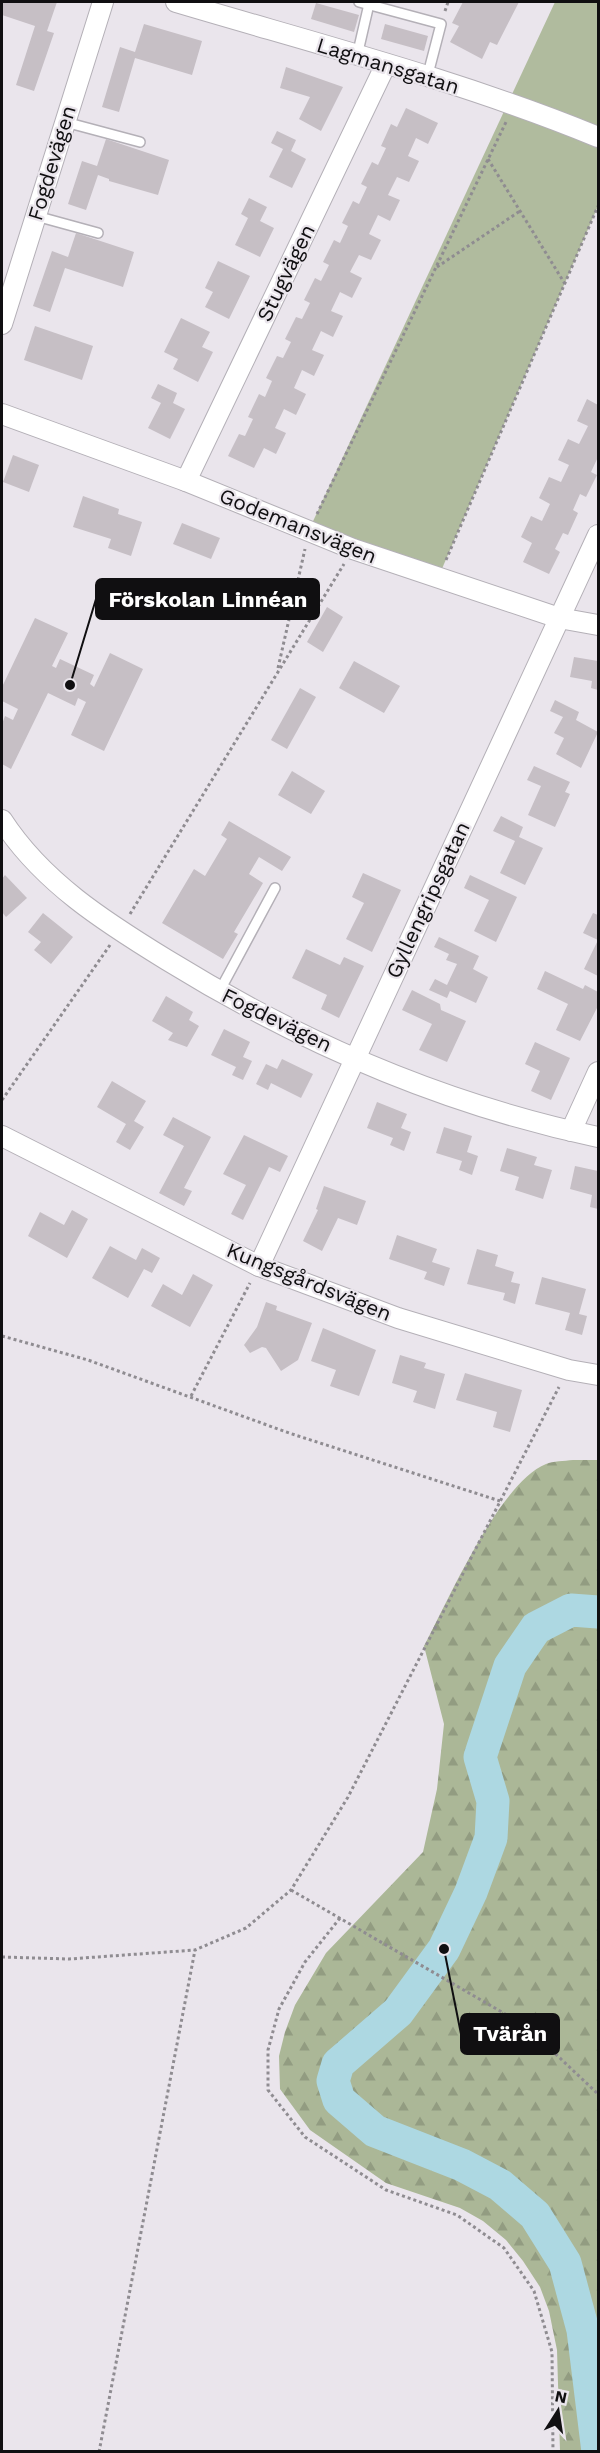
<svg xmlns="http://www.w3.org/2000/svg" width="600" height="2453" font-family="'Work Sans',sans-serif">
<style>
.green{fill:#b0bb9e}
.forest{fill:url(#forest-firs)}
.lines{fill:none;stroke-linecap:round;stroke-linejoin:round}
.river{stroke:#add8e2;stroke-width:33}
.building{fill:#c6bfc5}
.service-casing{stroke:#b4b0b7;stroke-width:12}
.minor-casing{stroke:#b4b0b7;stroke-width:22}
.path{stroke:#8f8c91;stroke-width:3;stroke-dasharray:3 3;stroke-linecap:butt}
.service{stroke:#fff;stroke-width:9}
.minor{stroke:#fff;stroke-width:20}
.labels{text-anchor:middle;stroke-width:4.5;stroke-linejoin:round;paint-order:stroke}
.street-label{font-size:21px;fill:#100f11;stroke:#eae5ec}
.leader{fill:none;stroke:#100f11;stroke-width:2}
.callout-dot{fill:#100f11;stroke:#eae5ec;stroke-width:2}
.callout{fill:#100f11;stroke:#100f11;stroke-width:2}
.callout-label{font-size:22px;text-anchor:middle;font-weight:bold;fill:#fff}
</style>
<defs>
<pattern id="forest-firs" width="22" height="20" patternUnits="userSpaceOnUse" patternTransform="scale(1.5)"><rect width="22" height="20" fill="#abb797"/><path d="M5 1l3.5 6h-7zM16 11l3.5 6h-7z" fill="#929c81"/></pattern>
</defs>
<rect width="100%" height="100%" fill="#eae5ec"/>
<path class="green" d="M555,2H598V206L438,578L308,532Z"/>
<path class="forest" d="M573,1460H598V2452L560,2451L557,2350L549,2311L540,2287L523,2261L506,2240L483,2221L460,2208L386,2183L310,2130L280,2089L279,2056L285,2032L295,2005L326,1953L423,1852L437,1789L444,1724L424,1646C448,1601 499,1483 546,1464C553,1461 564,1461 573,1460Z"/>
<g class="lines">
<path class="river" d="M598,2452L583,2330L565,2263L535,2215L500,2185L462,2165L375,2131L339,2100L333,2081L338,2064L398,2012L444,1949L471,1892L491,1838L493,1801L480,1757L510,1666L536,1628L571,1610L598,1612"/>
</g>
<g class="building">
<path d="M2,2H57L47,31L54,33L34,91L16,85L35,26L2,15Z"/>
<path d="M463,2H519L497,45L490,42L482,59L450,42L459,26L452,23Z"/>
<path d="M316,3L359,15L354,32L311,19Z"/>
<path d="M144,24L202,41L192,75L135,58L119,112L102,107L120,47L135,52Z"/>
<path d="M385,24L428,36L424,51L381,39Z"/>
<path d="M286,67L343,87L321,131L299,119L310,97L280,88Z"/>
<path d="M406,108L438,123L428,144L416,138L408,156L419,161L409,182L397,177L388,195L400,200L390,221L378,215L369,234L381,240L371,260L359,255L350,272L362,278L352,298L340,292L331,311L343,316L333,337L321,331L312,350L324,355L314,376L302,370L294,388L306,394L296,415L284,409L275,428L286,433L276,454L264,448L254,468L228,456L239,434L245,436L253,419L248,417L259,394L265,397L272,381L266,378L277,356L283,358L291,342L285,339L296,317L302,319L310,303L304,300L315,278L321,281L329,265L323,262L334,240L340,243L348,226L342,223L353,201L359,204L367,187L361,184L372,162L378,165L386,148L381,146L391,124L397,127Z"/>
<path d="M277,131L296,140L291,151L306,159L292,188L269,177L283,149L271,143Z"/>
<path d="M106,139L169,160L158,195L109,181V179L98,175L86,210L68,204L82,161L97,166Z"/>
<path d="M249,198L267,207L260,221L274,228L260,257L235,245L248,218L241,214Z"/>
<path d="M76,233L134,252L123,287L65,268L50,312L33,306L52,251L68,257Z"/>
<path d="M218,261L250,276L229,319L205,307L213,292L205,288Z"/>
<path d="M181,318L210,332L202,347L213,352L198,382L173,369L178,359L164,352Z"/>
<path d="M35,326L93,346L82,380L24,360Z"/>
<path d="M158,384L177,393L173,403L185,409L170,439L148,428L161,403L151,398Z"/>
<path d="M587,399L598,405V457L591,472L597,475L586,497L580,494L573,510L578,513L568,535L563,533L555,549L560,552L549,574L523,562L532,543L521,537L531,516L542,521L550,504L539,498L549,477L561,482L569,465L558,460L568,439L579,444L588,426L577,421Z"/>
<path d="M13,455L39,465L29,492L3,482Z"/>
<path d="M83,496L119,509L118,514L142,522L131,556L108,548L111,539L73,527Z"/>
<path d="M182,523L220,538L211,559L173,544Z"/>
<path d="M327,607L343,617L323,652L307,642Z"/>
<path d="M35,618L68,633L52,666L56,668L60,659L94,675L90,684L94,687L110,653L143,669L104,751L71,735L86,702L78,698L75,706L48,693L11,769L2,764V724L5,716L13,720L18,709L2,701V687Z"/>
<path d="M574,657L598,661V690L591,688L592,681L570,677Z"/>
<path d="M354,661L400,686L384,713L339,688Z"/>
<path d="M300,688L316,697L287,749L271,740Z"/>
<path d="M555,700L579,712L576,720L598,732L581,768L556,754L564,738L554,733L563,717L550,711Z"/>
<path d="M534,766L570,782L565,792L570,794L555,827L528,815L541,786L527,780Z"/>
<path d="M292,771L325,791L311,814L278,795Z"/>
<path d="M501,816L523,827L519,837L543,848L525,885L500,873L515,841L493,831Z"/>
<path d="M229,821L291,857L282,871L259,857L249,874L263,883L234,932L238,934L223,959L162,923L194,869L205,876L227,839L221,835Z"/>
<path d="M363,873L401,890L372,952L346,939L364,903L352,897Z"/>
<path d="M5,875L27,898L6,917L2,912V879Z"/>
<path d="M470,875L517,897L496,942L474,931L489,900L464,888Z"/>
<path d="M43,913L73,937L51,964L34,950L41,942L28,932Z"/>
<path d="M593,913L598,915V976L584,969L598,940L583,933Z"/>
<path d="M439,937L479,956L473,969L488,977L476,1003L450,991L447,998L429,990L435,979L447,985L457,964L446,960L449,954L434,947Z"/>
<path d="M306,949L340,965L344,957L364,966L339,1018L321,1009L327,995L292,978Z"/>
<path d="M545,971L583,989L585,985L598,992V1006L580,1041L556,1030L568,1004L537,989Z"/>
<path d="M412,990L440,1004L441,1010L466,1021L447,1062L419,1050L432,1024L402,1010Z"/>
<path d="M166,996L193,1012L189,1020L199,1026L187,1047L168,1040L173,1033L152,1021Z"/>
<path d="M224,1029L250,1042L243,1057L252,1061L243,1080L232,1075L236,1067L211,1055Z"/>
<path d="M535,1042L570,1058L551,1100L531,1091L540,1071L525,1064Z"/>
<path d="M282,1059L313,1074L301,1098L271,1083L268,1090L256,1084L266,1064L277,1069Z"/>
<path d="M112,1081L146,1101L134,1121L144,1127L130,1150L116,1142L126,1124L97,1107Z"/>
<path d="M377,1102L407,1114L401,1128L411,1132L404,1151L390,1145L393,1138L367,1128Z"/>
<path d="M173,1117L211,1137L184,1188L192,1191L184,1206L159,1193L184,1146L163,1135Z"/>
<path d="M444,1127L472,1136L467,1152L478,1156L472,1175L459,1170L462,1161L436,1153Z"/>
<path d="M244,1135L288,1156L280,1172L269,1167L243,1220L231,1214L246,1185L223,1174Z"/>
<path d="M507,1148L537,1157L534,1165L552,1170L543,1199L515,1190L519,1177L500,1171Z"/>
<path d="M575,1166L598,1171V1209L590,1207L592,1195L570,1189Z"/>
<path d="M324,1186L366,1201L357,1225L338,1218L322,1251L303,1241L318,1210L316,1209Z"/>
<path d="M72,1210L88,1219L67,1258L28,1236L40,1212L64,1225Z"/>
<path d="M397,1235L437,1249L432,1262L450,1268L444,1286L424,1279L427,1272L389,1259Z"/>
<path d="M110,1246L136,1260L142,1248L160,1258L152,1273L144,1269L128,1298L92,1278Z"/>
<path d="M477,1249L498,1255L495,1266L514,1272L511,1282L520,1284L515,1304L503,1300L505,1293L467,1284Z"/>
<path d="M193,1274L213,1285L190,1327L151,1306L163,1284L182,1295Z"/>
<path d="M542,1277L586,1289L579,1314L587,1316L582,1335L565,1330L570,1313L535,1304Z"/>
<path d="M266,1302L277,1306L276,1310L312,1323L298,1360L281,1371L266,1348L262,1347L250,1353L244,1345L257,1327Z"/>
<path d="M323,1328L376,1350L359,1396L330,1386L336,1370L311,1361Z"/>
<path d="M400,1355L426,1363L424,1368L445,1374L435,1409L413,1402L417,1391L392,1383Z"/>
<path d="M465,1373L522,1390L510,1432L493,1427L497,1412L456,1400Z"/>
</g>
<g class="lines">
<defs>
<g id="service">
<path d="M359,2L441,24L427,78"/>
<path d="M357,56L369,4"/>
<path d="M65,122L140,142"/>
<path d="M36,216L98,233"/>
<path d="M219,992L275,888"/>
</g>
<g id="minor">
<path d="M176,2C317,44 462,81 598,137"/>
<path d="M2,324L103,2"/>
<path d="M2,414L186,481L353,549L559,618L598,625"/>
<path d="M186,481L386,64"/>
<path d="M2,820C42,882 105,922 167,960C300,1042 446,1105 598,1137"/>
<path d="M571,1131L598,1072"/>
<path d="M2,1136L259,1266L398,1318L569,1370L598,1375"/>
<path d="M259,1266L598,535"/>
</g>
</defs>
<use href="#service" class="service-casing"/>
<use href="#minor" class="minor-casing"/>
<g class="path">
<path d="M445,11L448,2"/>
<path d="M488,159L565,284"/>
<path d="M437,267L520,211"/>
<path d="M317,514L507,120"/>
<path d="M446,560L598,206"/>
<path d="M278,668L305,549"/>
<path d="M130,914L344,564"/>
<path d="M2,1100L110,945"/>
<path d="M2,1336L88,1360L289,1433L500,1501"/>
<path d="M191,1396L250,1283"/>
<path d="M291,1890L526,2026L598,2094"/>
<path d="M340,1918L305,1962L279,2009L268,2050V2090L305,2137L386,2190L457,2215L504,2248L534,2291L552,2352L553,2452"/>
<path d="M2,1957L69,1959L195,1950L246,1928L291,1890L348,1797L559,1387"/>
<path d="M99,2452L195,1950"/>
</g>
<use href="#service" class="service"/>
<use href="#minor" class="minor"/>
</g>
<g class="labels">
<g class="street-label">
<text transform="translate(388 66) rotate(17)" y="7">Lagmansgatan</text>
<text transform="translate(52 163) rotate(-73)" y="7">Fogdevägen</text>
<text transform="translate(286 273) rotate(-64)" y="7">Stugvägen</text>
<text transform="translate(298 526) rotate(22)" y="7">Godemansvägen</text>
<text transform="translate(428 900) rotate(-65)" y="7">Gyllengripsgatan</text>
<text transform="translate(277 1020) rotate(26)" y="7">Fogdevägen</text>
<text transform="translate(309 1282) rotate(22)" y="7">Kungsgårdsvägen</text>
</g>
</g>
<path class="leader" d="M70 685L96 599M444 1949L461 2034"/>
<g class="callout-dot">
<circle cx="70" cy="685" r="6"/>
<circle cx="444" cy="1949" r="6"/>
</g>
<g class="callout">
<rect x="96" y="579" width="223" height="40" rx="6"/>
<rect x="461" y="2014" width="98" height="40" rx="6"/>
</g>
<g class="callout-label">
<text x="208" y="607">Förskolan Linnéan</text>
<text x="510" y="2041">Tvärån</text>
</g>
<rect width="600" height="2453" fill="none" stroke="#100f11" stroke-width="6"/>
<g transform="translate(558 2411) rotate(12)" stroke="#eae5ec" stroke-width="4.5" paint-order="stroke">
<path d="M0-4.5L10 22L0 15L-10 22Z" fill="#100f11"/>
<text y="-9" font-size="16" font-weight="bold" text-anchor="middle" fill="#100f11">N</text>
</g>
</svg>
